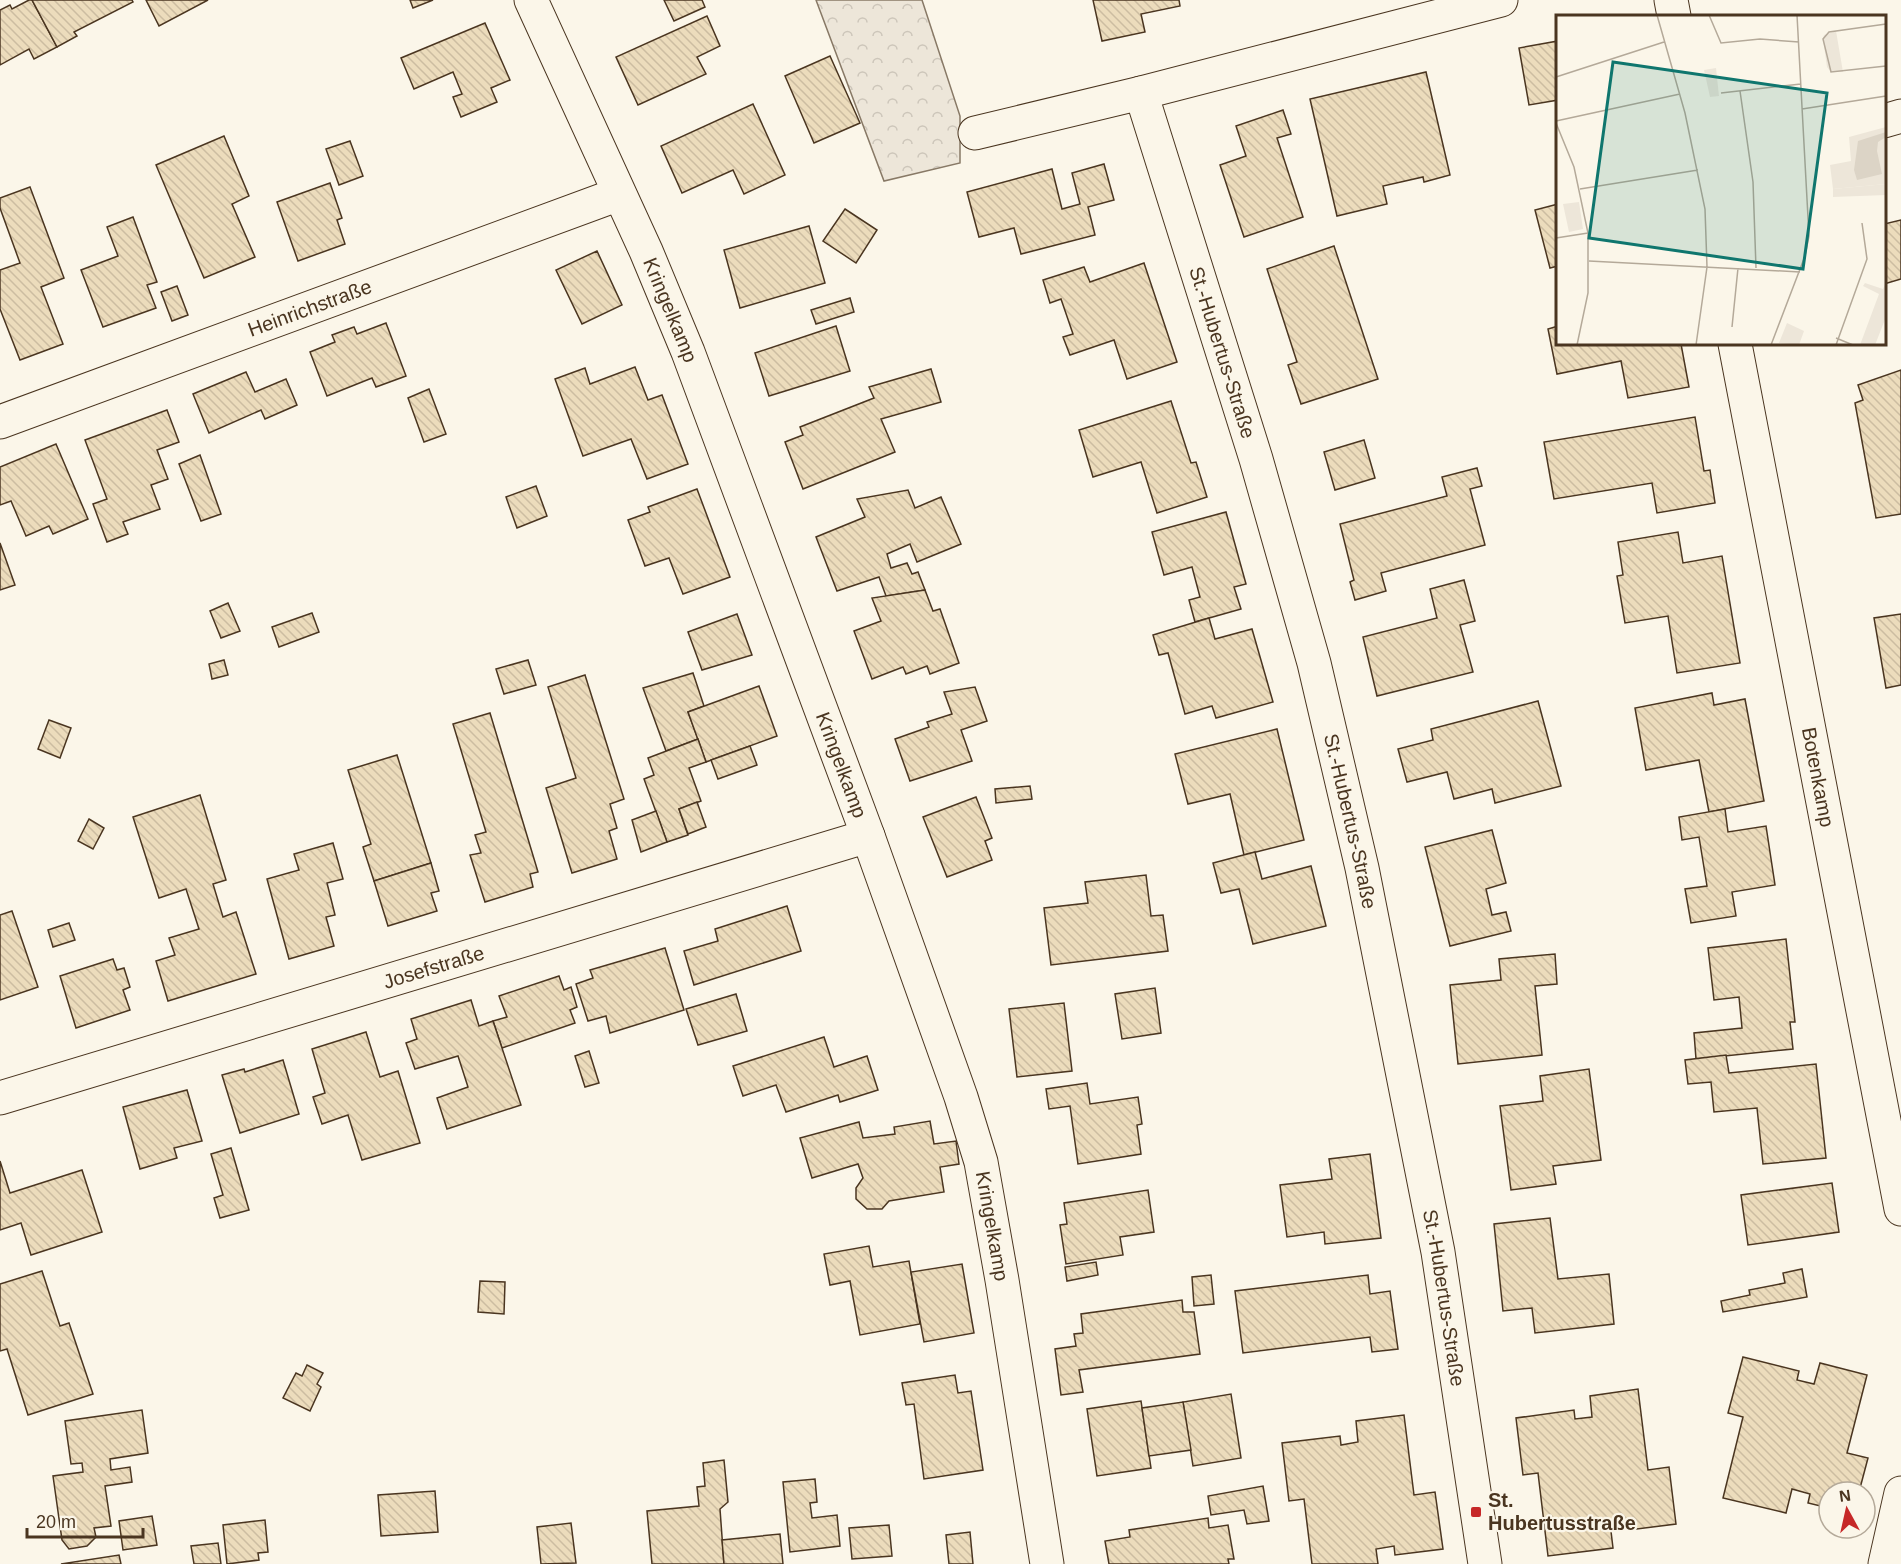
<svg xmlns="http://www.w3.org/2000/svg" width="1901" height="1564" font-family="Helvetica,sans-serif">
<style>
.forest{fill:url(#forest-crowns);stroke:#887966;stroke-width:1.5}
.building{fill:url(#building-back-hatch);stroke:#4a3520;stroke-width:1.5}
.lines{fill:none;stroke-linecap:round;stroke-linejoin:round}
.minor-casing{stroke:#4a3520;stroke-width:35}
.minor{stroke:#fbf6e9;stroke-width:33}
.poi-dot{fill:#c62828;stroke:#fbf6e9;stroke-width:2}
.labels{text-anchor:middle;stroke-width:4.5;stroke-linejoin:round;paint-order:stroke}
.street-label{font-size:20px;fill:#4a3520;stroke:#fbf6e9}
.poi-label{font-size:20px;font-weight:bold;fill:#4a3520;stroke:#fbf6e9;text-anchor:start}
.inset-road{fill:none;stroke:#b4a999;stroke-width:1.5}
.view{fill:#0f766e;fill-opacity:0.15;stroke:#0f766e;stroke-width:3}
.inset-edge{fill:none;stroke:#4a3520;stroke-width:3}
</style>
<defs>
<pattern id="forest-crowns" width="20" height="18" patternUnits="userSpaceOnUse" patternTransform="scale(1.5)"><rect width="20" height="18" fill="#ede6d9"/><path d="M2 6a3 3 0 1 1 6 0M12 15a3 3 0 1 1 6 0" fill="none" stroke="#cdc6ba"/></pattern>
<pattern id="building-back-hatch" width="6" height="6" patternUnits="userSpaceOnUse" patternTransform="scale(1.5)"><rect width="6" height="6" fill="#ecdcbc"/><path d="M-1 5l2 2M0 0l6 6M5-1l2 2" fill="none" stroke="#ccbda1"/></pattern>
</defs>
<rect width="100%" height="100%" fill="#fbf6e9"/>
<path class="forest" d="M816,0H922L960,116V163L884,181Z"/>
<g class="building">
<path d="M29,0H32L57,47L34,59L29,49L0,65V10L10,5L12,9Z"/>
<path d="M32,0H132L133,2L74,32L77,36L57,47Z"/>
<path d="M146,0H208L159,26Z"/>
<path d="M410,0H433L413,8Z"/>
<path d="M664,0H702L705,7L674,21Z"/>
<path d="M1093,0H1179L1180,6L1141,14L1145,32L1102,41Z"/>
<path d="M707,16L720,46L697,57L706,74L638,105L616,57Z"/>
<path d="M485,23L510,80L491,88L497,102L461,117L453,97L462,94L453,72L414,89L401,58Z"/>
<path d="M1558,41V100L1529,105L1519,48Z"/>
<path d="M830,56L860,123L814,143L785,76Z"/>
<path d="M1426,72L1450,175L1424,182L1423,177L1383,186L1387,204L1337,216L1310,99Z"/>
<path d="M753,104L785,175L744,194L733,170L682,193L661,146Z"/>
<path d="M1283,110L1291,134L1277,138L1303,217L1244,237L1220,165L1246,156L1236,126Z"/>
<path d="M224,136L249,196L232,204L255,257L204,278L156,165Z"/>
<path d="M350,141L363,176L339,185L326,149Z"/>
<path d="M1104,164L1114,200L1088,207L1095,235L1021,254L1014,228L979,237L967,192L1052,169L1062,209L1080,204L1072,173Z"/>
<path d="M330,183L342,218L337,220L345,244L298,261L277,202Z"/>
<path d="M30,187L64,278L41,287L63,344L20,360L0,309V270L20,263L0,208V198Z"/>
<path d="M1558,204V266L1550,268L1535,210Z"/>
<path d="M845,209L877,230L856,263L823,241Z"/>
<path d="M133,217L157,282L147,285L156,308L103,327L81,270L118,256L107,227Z"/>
<path d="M1901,220V279L1884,284V224Z"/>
<path d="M809,226L825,283L740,308L724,250Z"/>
<path d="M1334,246L1378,379L1301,404L1288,365L1297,362L1267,269Z"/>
<path d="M597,251L622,305L582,324L556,270Z"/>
<path d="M1144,263L1177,362L1127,379L1114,340L1070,355L1063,337L1073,334L1061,299L1050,303L1043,280L1084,267L1090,282Z"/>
<path d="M177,286L188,315L172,321L161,292Z"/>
<path d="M850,298L854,312L816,324L811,310Z"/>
<path d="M386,323L406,376L376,387L372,378L327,396L310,352L335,342L332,335L354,327L357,334Z"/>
<path d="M836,326L850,371L769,396L755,353Z"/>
<path d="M1558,326V344H1681L1689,387L1628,398L1621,361L1557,374L1548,329Z"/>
<path d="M635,367L648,400L662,395L688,464L647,479L631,439L583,456L555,379L585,368L590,384Z"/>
<path d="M931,369L941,402L881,419L895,452L803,489L785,442L803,435L800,427L874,398L869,387Z"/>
<path d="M1901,370V514L1876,518L1855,403L1863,400L1858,385Z"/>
<path d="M246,372L255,392L286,379L297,405L265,419L261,410L209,433L193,394Z"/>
<path d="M429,389L446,434L424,442L408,398Z"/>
<path d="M1171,401L1191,463L1196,462L1207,497L1157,513L1141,462L1093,477L1079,430Z"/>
<path d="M167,410L179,442L157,450L168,479L151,485L160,509L123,522L128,534L107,542L93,504L107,499L85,440Z"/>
<path d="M1695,417L1704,471L1710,470L1715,503L1657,513L1652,483L1554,499L1544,442Z"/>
<path d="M1364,440L1375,478L1335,490L1324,452Z"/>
<path d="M56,444L88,519L53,534L49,526L26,536L11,501L0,505V467Z"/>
<path d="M200,455L221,514L201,521L179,464Z"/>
<path d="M1477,468L1482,486L1470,489L1485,545L1381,573L1386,591L1355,600L1350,582L1354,580L1340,524L1447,496L1442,477Z"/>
<path d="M536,486L547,516L517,528L506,497Z"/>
<path d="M697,489L730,577L683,594L669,558L645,566L628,520L650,512L648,507Z"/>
<path d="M908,490L915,508L941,497L961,544L917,562L910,544L887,554L891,568L907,563L912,574L918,572L925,590L886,596L879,577L837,591L816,537L865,517L857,499Z"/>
<path d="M1226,512L1246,584L1234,587L1241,609L1195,622L1189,600L1200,597L1192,567L1164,575L1152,532Z"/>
<path d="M1678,532L1683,563L1722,556L1740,663L1677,673L1668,616L1625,623L1617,576L1623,575L1618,542Z"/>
<path d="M0,543L15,585L0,590Z"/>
<path d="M1464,580L1475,621L1460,625L1473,672L1377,696L1363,637L1437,618L1430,589Z"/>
<path d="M925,590L933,611L940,609L959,663L930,674L927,666L906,674L903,667L872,679L854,631L881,621L872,598Z"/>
<path d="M228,603L240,631L221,638L210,611Z"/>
<path d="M312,613L319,632L279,647L272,627Z"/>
<path d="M737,614L752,655L702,670L688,632Z"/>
<path d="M1901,614V685L1886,688L1874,618Z"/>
<path d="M1209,618L1215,639L1252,629L1273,702L1216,718L1212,706L1185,714L1168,653L1159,655L1153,635Z"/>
<path d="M224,660L228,675L212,679L209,664Z"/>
<path d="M528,660L536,685L504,694L496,669Z"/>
<path d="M693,673L704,706L688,712L698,739L666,751L643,688Z"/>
<path d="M585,675L624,799L610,804L617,828L609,831L617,859L572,873L546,788L576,778L548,687Z"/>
<path d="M759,686L777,736L706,762L688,712Z"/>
<path d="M975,687L987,721L961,730L972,761L910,781L895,739L929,727L927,722L952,714L944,692Z"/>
<path d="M1712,693L1714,705L1745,699L1764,801L1709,812L1699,760L1646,770L1635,708Z"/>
<path d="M1538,701L1561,786L1495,803L1492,789L1454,799L1447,772L1407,782L1398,749L1433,740L1431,729Z"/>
<path d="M490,713L538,872L530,874L533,887L485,902L470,855L481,853L475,835L486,832L453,724Z"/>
<path d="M49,720L71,728L60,758L38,749Z"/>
<path d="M1277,729L1304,840L1244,855L1230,794L1188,804L1175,754Z"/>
<path d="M698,739L706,762L689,768L701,801L679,809L688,835L667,842L644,779L654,775L648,758Z"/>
<path d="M750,746L757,765L718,779L711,760Z"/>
<path d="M397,755L431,863L374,881L363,847L371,844L348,770Z"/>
<path d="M1030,786L1032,799L996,803L995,789Z"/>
<path d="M200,795L226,880L213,884L223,917L236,912L256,974L168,1001L156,961L175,955L169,938L199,929L186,889L159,898L133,817Z"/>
<path d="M976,797L992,838L985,841L992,860L947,877L923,817Z"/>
<path d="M697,802L706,827L688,834L679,809Z"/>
<path d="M1725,809L1728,832L1766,826L1775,885L1732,892L1736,916L1691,923L1685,889L1707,886L1699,837L1682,840L1679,817Z"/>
<path d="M656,811L667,842L641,852L632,820Z"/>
<path d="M89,819L104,828L93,849L78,841Z"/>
<path d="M1492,830L1506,883L1486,889L1492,915L1506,912L1511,931L1450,946L1425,847Z"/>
<path d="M333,843L343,879L327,883L335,915L326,917L334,946L289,959L267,879L299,870L294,854Z"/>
<path d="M1255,852L1262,879L1311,866L1326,926L1253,944L1239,889L1221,893L1213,863Z"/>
<path d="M431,863L439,891L431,893L437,911L388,926L374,881Z"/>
<path d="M1146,875L1151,916L1163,915L1168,951L1051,965L1044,908L1088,903L1085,882Z"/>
<path d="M787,906L801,951L694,985L684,951L718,941L715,929Z"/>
<path d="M12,911L38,987L0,1000V915Z"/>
<path d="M69,923L75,940L53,947L48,930Z"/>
<path d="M1786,939L1795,1022H1790L1793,1049L1696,1059L1694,1033L1742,1028L1739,997L1714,1000L1708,948Z"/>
<path d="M665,948L684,1010L610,1033L606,1016L588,1021L576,984L593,978L590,970Z"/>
<path d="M1555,954L1557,984L1535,986L1542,1055L1458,1064L1450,985L1501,980L1499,959Z"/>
<path d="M113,959L117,970L124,968L130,987L123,990L130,1010L76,1028L60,976Z"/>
<path d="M559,976L564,990L571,987L577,1007L570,1010L575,1023L502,1048L493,1021L507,1017L499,996Z"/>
<path d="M1155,988L1161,1033L1122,1039L1115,994Z"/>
<path d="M736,994L747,1031L698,1045L686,1009Z"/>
<path d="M471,1000L479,1026L493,1021L521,1105L447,1129L437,1098L468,1087L458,1056L415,1069L406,1043L417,1039L411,1019Z"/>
<path d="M1064,1003L1072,1071L1017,1077L1009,1009Z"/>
<path d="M366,1032L380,1077L398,1071L420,1143L362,1160L348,1115L322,1124L313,1097L325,1093L312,1049Z"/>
<path d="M824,1037L834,1067L867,1056L878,1090L840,1102L838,1095L786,1112L776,1085L743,1096L733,1066Z"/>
<path d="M589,1051L599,1083L585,1087L575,1056Z"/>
<path d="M1726,1055L1729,1073L1816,1064L1826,1158L1763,1164L1757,1108L1714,1112L1711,1082L1688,1084L1685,1060Z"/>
<path d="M283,1060L299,1114L240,1133L222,1075L244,1069L245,1072Z"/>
<path d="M1589,1069L1601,1160L1553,1166L1556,1184L1511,1190L1500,1106L1543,1101L1540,1076Z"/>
<path d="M1087,1083L1090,1104L1138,1097L1142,1124L1137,1125L1141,1154L1078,1164L1070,1106L1049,1109L1046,1089Z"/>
<path d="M187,1090L202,1141L174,1148L177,1158L140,1169L123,1107Z"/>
<path d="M930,1121L934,1144L956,1141L959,1164L940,1167L944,1192L889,1201L882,1209H867L856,1199V1188L863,1178L858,1164L812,1178L800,1138L859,1122L863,1138L895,1134L894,1127Z"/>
<path d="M231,1148L249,1210L220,1218L214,1198L223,1195L211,1154Z"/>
<path d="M1370,1154L1381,1238L1325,1244L1324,1232L1287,1237L1280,1185L1332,1179L1329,1159Z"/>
<path d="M0,1161L10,1193L82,1170L102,1232L31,1255L21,1223L0,1230Z"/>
<path d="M1832,1183L1839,1232L1748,1245L1741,1195Z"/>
<path d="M1148,1190L1154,1232L1120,1237L1123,1255L1066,1264L1060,1225L1067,1224L1064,1203Z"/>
<path d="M1550,1218L1558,1279L1609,1274L1614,1324L1535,1333L1532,1308L1503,1311L1494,1224Z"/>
<path d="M869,1246L873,1267L909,1261L920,1324L860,1335L850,1281L830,1285L824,1254Z"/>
<path d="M1096,1262L1098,1275L1067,1281L1065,1267Z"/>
<path d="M962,1264L974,1333L924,1342L911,1272Z"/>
<path d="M1802,1269L1807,1297L1723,1312L1721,1301L1750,1295L1749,1290L1785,1283L1783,1273Z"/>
<path d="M42,1271L60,1326L69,1323L93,1394L28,1415L7,1349L0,1351V1284Z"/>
<path d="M1211,1275L1214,1304L1194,1306L1192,1277Z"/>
<path d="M1368,1275L1370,1294L1390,1291L1398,1349L1372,1352L1370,1337L1243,1353L1235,1291Z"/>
<path d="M480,1281L505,1282L504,1314L478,1312Z"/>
<path d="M1182,1300L1183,1312H1194L1200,1354L1079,1370L1083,1392L1061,1395L1055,1349L1076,1346L1074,1334L1083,1333L1081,1314Z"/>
<path d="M1743,1357L1799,1371L1797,1380L1814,1384L1820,1363L1867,1375L1847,1453L1868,1458L1859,1492H1829V1508L1808,1503L1810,1494L1792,1489L1786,1513L1723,1498L1743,1417L1728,1413Z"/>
<path d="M307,1365L323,1373L317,1384L321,1387L310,1411L283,1398L296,1373L302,1376Z"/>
<path d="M955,1375L958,1393L971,1391L983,1470L924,1479L914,1404L906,1405L902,1383Z"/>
<path d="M1638,1389L1648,1470L1669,1467L1676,1524L1629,1530L1628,1521L1610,1523L1613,1548L1548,1556L1538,1473L1523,1475L1516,1418L1574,1410L1575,1419L1592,1417L1590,1396Z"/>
<path d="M1231,1394L1241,1458L1193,1466L1183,1402Z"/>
<path d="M1141,1401L1151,1468L1097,1476L1087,1409Z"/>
<path d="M1183,1402L1191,1450L1149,1456L1142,1408Z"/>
<path d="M142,1410L148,1453L110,1459L111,1470L130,1467L132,1482L105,1486L111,1526L94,1528L96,1537L87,1546L69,1549L62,1540L53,1476L83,1472L82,1463L71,1464L65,1421Z"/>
<path d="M1404,1415L1414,1495L1435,1492L1443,1549L1395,1555L1394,1546L1376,1549L1378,1564H1312L1304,1499L1289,1501L1282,1443L1340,1436L1341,1445L1358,1442L1356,1421Z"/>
<path d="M724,1460L728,1502L720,1509L724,1564H652L647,1511L699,1506L697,1487L705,1486L703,1463Z"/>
<path d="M815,1479L817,1502L810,1503L812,1518L837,1515L840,1546L790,1552L783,1482Z"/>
<path d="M1263,1486L1269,1521L1247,1524L1244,1510L1211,1515L1208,1496Z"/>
<path d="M435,1491L438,1532L381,1536L378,1495Z"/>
<path d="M152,1516L157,1545L123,1550L119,1521Z"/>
<path d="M1208,1518L1209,1528L1228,1525L1234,1559H1228L1229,1564H1109L1105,1541L1130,1537L1129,1530Z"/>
<path d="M265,1520L268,1552L258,1553L259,1560L227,1564L223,1525Z"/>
<path d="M571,1523L576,1563L541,1564L537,1527Z"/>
<path d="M889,1525L892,1556L852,1559L849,1528Z"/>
<path d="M970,1532L973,1564H949L946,1535Z"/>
<path d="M780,1534L783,1564H724L722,1540Z"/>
<path d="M218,1543L221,1564H194L191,1546Z"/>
<path d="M119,1555L121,1564H61Z"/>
</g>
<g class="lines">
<defs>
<g id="minor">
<path id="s1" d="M531,0L646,251L688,352L868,836L961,1097L981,1162L1002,1280L1047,1564"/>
<path d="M1671,0L1674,16"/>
<path id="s2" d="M1141,93L1256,459L1314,663L1362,868L1438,1252L1485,1564"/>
<path d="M1884,121L1901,116"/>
<path d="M975,133L1141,93L1501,0"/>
<path id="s3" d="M1735,344L1901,1209"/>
<path id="s4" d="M0,422L619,194"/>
<path id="s5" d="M0,1098L868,836"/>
<path d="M1885,1564L1901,1493"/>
</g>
</defs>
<use href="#minor" class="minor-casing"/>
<use href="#minor" class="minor"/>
</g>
<rect class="poi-dot" x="1470" y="1506" width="12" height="12" rx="3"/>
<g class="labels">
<g class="street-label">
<text dy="7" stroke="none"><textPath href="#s4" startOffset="330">Heinrichstraße</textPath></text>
<text dy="7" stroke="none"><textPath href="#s1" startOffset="340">Kringelkamp</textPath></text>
<text dy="7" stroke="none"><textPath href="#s2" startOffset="272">St.-Hubertus-Straße</textPath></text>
<text dy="7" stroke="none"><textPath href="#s1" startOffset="826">Kringelkamp</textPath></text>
<text dy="7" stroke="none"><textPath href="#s3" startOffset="441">Botenkamp</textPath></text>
<text dy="7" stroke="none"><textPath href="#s2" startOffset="758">St.-Hubertus-Straße</textPath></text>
<text dy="7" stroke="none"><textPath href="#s5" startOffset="453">Josefstraße</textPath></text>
<text dy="7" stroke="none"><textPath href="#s1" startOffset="1312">Kringelkamp</textPath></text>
<text dy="7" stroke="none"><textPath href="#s2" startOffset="1244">St.-Hubertus-Straße</textPath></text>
</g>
<g class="poi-label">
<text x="1488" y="1507">St.<tspan x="1488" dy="23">Hubertusstraße</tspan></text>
</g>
</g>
<g transform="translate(1556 15)">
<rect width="330" height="330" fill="#fbf6e9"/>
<path d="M23,187L27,214L13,217L7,189ZM231,308L248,316L243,330L223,328Z" fill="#ede6d9"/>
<path d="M280,16L287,57H275L271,52L267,24L268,20ZM160,53L163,81L154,82L148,55ZM330,169V180L277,182V174ZM330,267V302L319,330H304L323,279L307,271L309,268L327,274Z" fill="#ede6d9"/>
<path d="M330,112V169L277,174L274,150L295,146L293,122Z" fill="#ede6d9"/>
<path d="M330,117V122L322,127L321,136L326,159L301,165L298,155L302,126Z" fill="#dcd4c6"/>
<path class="inset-road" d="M101,0L129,98L149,194L151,252L140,330M153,0L165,28L204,24L243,27M330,9L273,17L267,24L275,57L330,51M0,62L108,27M184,76L197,167L200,253M165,78L245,69M246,94L330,81M0,106L124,79M0,108L18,152L32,218V278L21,330M24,174L142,155M0,223L32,218M33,246L244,257M176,312L182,253M280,323L297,330M215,330L249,241L253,221L241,0M280,330L311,244L306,208"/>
<path class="view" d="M57,47L271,78L247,254L33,223Z"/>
<rect width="330" height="330" class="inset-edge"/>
</g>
<g transform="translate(1847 1510) rotate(352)"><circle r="28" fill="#fbf6e9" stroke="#b4a999" stroke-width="1.5"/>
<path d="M0-4.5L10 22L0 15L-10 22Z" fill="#c62828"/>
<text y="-9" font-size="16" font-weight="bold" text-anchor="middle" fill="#4a3520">N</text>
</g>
<path d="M27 1528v9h116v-9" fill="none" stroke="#4a3520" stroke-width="3"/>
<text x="36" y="1528" font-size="18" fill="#4a3520" stroke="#fbf6e9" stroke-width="4.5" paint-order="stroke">20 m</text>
</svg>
